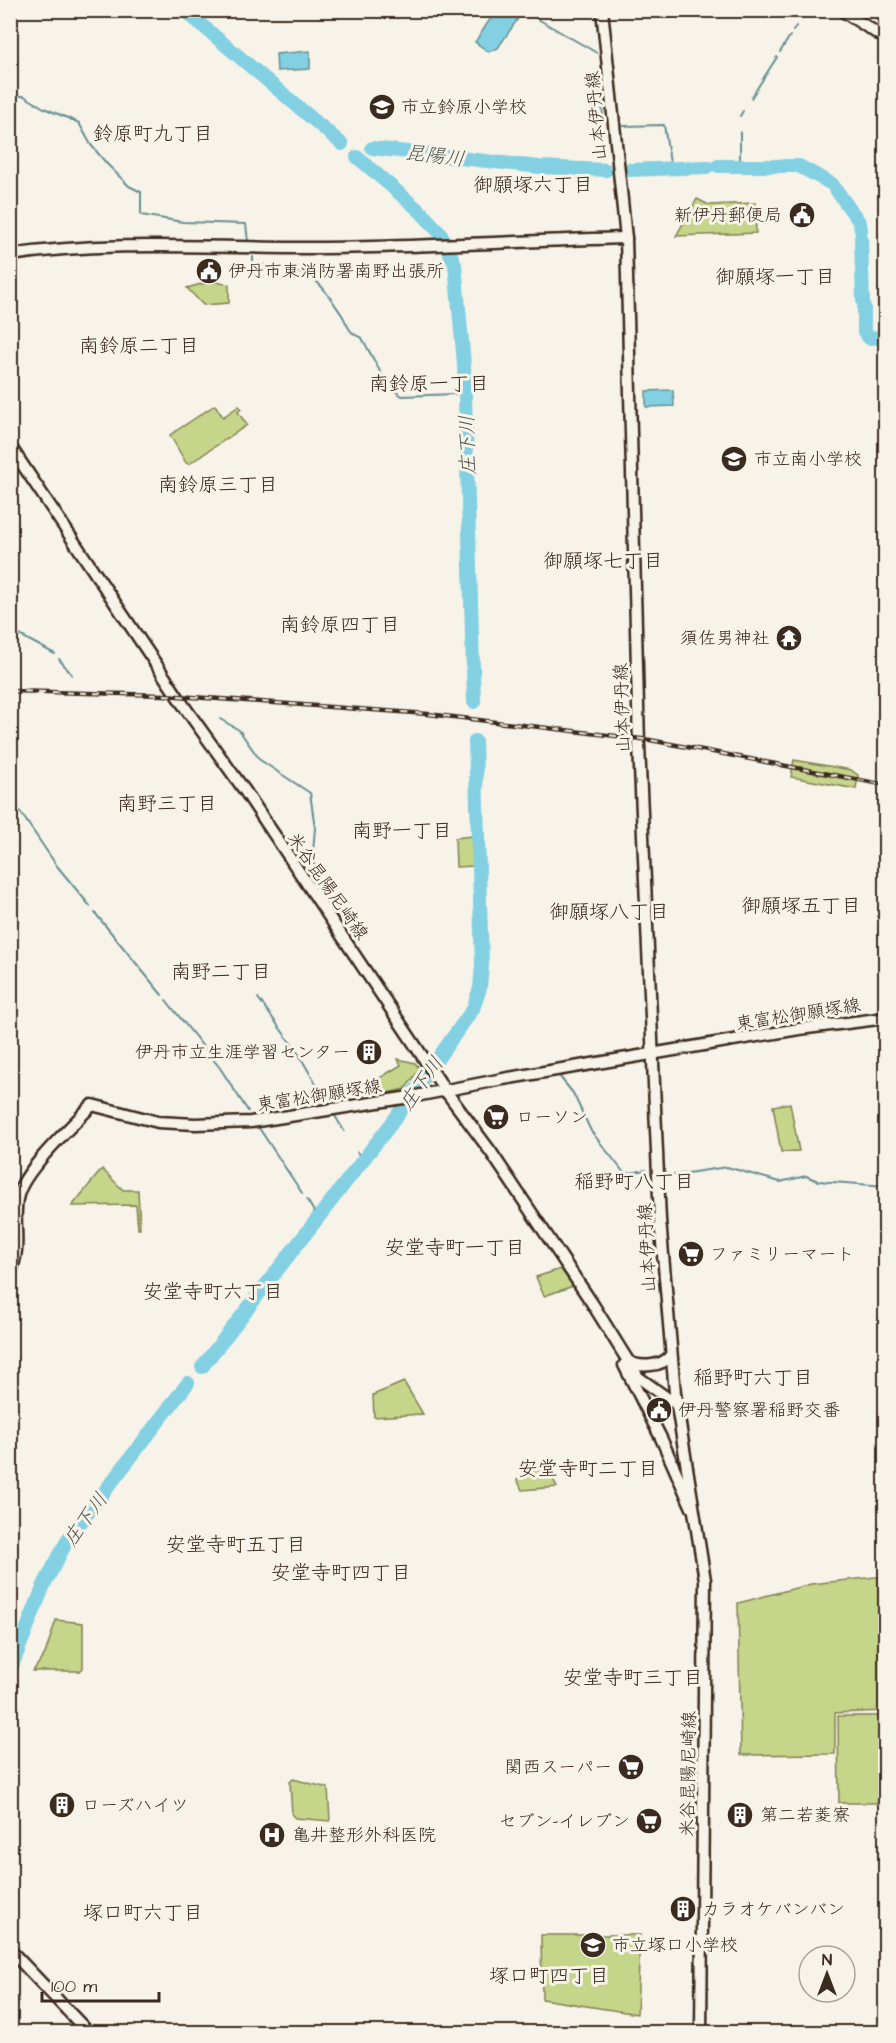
<svg xmlns="http://www.w3.org/2000/svg" width="896" height="2043" font-family="'Architects Daughter','Klee One',sans-serif">
<style>
.green{fill:#c5d589;stroke:#808054;stroke-width:1.5}
.water{fill:#83d0e2;stroke:#668e94;stroke-width:1.5}
.lines{fill:none;stroke-linecap:round;stroke-linejoin:round}
.stream{stroke:#668e94;stroke-width:2}
.river{stroke:#83d0e2;stroke-width:14}
.secondary-casing{stroke:#3b2a1e;stroke-width:15}
.secondary{stroke:#f7f3e8;stroke-width:10}
.rail-casing{stroke:#3b2a1e;stroke-width:4.5}
.rail{stroke:#f7f3e8;stroke-width:2;stroke-dasharray:7;stroke-linecap:butt}
.labels{text-anchor:middle;stroke-width:6;stroke-linejoin:round;paint-order:stroke}
.poi-label{font-size:18px;fill:#3b2a1e;stroke:#f7f3e8;text-anchor:start}
.street-label{font-size:18px;fill:#3b2a1e;stroke:#f7f3e8}
.neighbourhood-label{font-size:20px;fill:#3b2a1e;stroke:#f7f3e8}
.water-label{font-size:20px;font-style:italic;fill:#4d544f;stroke:#f7f3e8}
</style>
<rect width="100%" height="100%" fill="#f7f3e8"/>
<filter id="ink" filterUnits="userSpaceOnUse"><feTurbulence type="fractalNoise" baseFrequency=".0167" numOctaves="2"/><feDisplacementMap in="SourceGraphic" scale="12" xChannelSelector="R" yChannelSelector="G"/><feConvolveMatrix kernelMatrix="1 2 1 2 8 2 1 2 1" color-interpolation-filters="sRGB"/></filter>
<g filter="url(#ink)">
<g class="green">
<path d="M697,199L709,205L755,203L756,233L676,236Z"/>
<path d="M212,281L229,285V303L203,305L187,288Z"/>
<path d="M215,405L223,417L239,406L241,409L238,412L247,425L189,464L186,463L170,435Z"/>
<path d="M794,760L851,770L858,775L856,789L791,777Z"/>
<path d="M472,836L473,866L456,867L455,838Z"/>
<path d="M398,1059L415,1063L420,1069L405,1089L364,1098L360,1090L401,1065Z"/>
<path d="M790,1103L799,1151L781,1152L773,1106Z"/>
<path d="M102,1169L123,1190H138L140,1229H138L136,1205L72,1206Z"/>
<path d="M561,1269L573,1286L544,1296L536,1277Z"/>
<path d="M404,1382L423,1414L374,1417L373,1395Z"/>
<path d="M545,1463L557,1487L522,1490L517,1479Z"/>
<path d="M885,1576V1711L835,1713V1754L741,1755L738,1603L811,1584Z"/>
<path d="M56,1620L83,1623V1668L80,1671H33L45,1654Z"/>
<path d="M838,1716H885V1803H839Z"/>
<path d="M293,1779L328,1788L330,1821L295,1818L292,1815L290,1782Z"/>
<path d="M541,1935H640L637,2014L542,1999Z"/>
</g>
<g class="water">
<path d="M491,11H523L498,48L489,52L475,42L491,18Z"/>
<path d="M310,51V69L277,71L276,54Z"/>
<path d="M673,390L674,406L646,407V391Z"/>
</g>
<g class="lines">
<g class="stream">
<path d="M531,10L536,18L597,53"/>
<path d="M801,18L806,10"/>
<path d="M793,31L796,26"/>
<path d="M780,52L790,36"/>
<path d="M600,81L602,100"/>
<path d="M10,96H24L44,108L79,123L91,145L107,164L129,186L141,192V215L183,222L246,224L248,242"/>
<path d="M751,98L777,57"/>
<path d="M602,106L603,114"/>
<path d="M740,116L743,111"/>
<path d="M624,126L664,125L671,169"/>
<path d="M740,165V132"/>
<path d="M253,257V263C273,268 305,268 320,285C325,290 338,309 342,315C349,327 348,333 362,338L388,386L402,396L456,394"/>
<path d="M460,394H465"/>
<path d="M10,630L55,654"/>
<path d="M59,659L72,675"/>
<path d="M220,719L239,730L260,760L310,793L315,828L313,852L316,885"/>
<path d="M10,797L57,866L90,906"/>
<path d="M95,913L162,995"/>
<path d="M258,998L298,1053L327,1103"/>
<path d="M166,1000L220,1068L248,1111"/>
<path d="M560,1077L573,1093L591,1131L625,1174L646,1170V1173"/>
<path d="M334,1114L344,1131"/>
<path d="M259,1128L302,1193"/>
<path d="M357,1152L359,1155"/>
<path d="M360,1157L362,1161"/>
<path d="M668,1176L727,1167L780,1182L806,1176L818,1181L886,1186"/>
<path d="M307,1200L318,1218"/>
</g>
<g class="river">
<path d="M184,10L342,144"/>
<path d="M372,148L539,167L606,170"/>
<path d="M357,157L421,212L441,234L455,264L464,364L474,702"/>
<path d="M718,166H799L832,184L860,223L861,230"/>
<path d="M629,170L707,167"/>
<path d="M861,238L863,301"/>
<path d="M864,307V332L869,338L886,337"/>
<path d="M202,1367L391,1124L473,1009L480,988L482,965L475,741"/>
<path d="M10,1671L44,1585L68,1539L188,1383"/>
</g>
<defs>
<g id="secondary">
<path d="M602,10L626,238L639,745L660,1220L675,1393L705,1580L701,2032"/>
<path d="M841,10L886,39"/>
<path d="M10,255C112,240 214,248 316,248C419,247 523,241 626,238"/>
<path d="M10,446L186,709L245,791L445,1090L491,1152L592,1303L638,1377L677,1405"/>
<path d="M10,1273C23,1245 11,1221 18,1195C25,1169 72,1126 92,1105L158,1122L195,1124L251,1122L416,1096L503,1079L799,1029L886,1018"/>
<path d="M628,1361C639,1368 663,1367 671,1355"/>
<path d="M624,1365L661,1438L692,1508"/>
<path d="M10,1950L88,2032"/>
</g>
</defs>
<use href="#secondary" class="secondary-casing"/>
<use href="#secondary" class="secondary"/>
<defs>
<path id="rail" d="M10,691L164,695L428,714L650,740L886,785"/>
</defs>
<use href="#rail" class="rail-casing"/>
<use href="#rail" class="rail"/>
</g>
</g>
<defs>
<symbol id="school-disc" viewBox="-11 -11 22 22"><circle r="9.5" fill="#3b2a1e" stroke="#f7f3e8"/><path d="M0-5L7-2L0 1L-7-2ZM-4 1L0 2.5L4 1V4Q0 6-4 4Z" fill="#fff"/></symbol>
<symbol id="civic-disc" viewBox="-11 -11 22 22"><circle r="9.5" fill="#3b2a1e" stroke="#f7f3e8"/><path d="M-.6-6.5H3V-4.5H.6V-3L4-1V1h2V6H-6V1h2V-1L-.6-3ZM-1.2 2.5V6h2.4V2.5Z" fill="#fff"/></symbol>
<symbol id="temple-disc" viewBox="-11 -11 22 22"><circle r="9.5" fill="#3b2a1e" stroke="#f7f3e8"/><path d="M0-6L5-2H3V0L6.5 2.5H4V6H1.5V3h-3V6H-4V2.5H-6.5L-3 0V-2H-5Z" fill="#fff"/></symbol>
<symbol id="building-disc" viewBox="-11 -11 22 22"><circle r="9.5" fill="#3b2a1e" stroke="#f7f3e8"/><path d="M-4-6H4V6H1V3H-1V6H-4ZM-2.5-4.3h1.7v1.8h-1.7ZM.8-4.3h1.7v1.8H.8ZM-2.5-1h1.7V.8h-1.7ZM.8-1h1.7V.8H.8Z" fill="#fff"/></symbol>
<symbol id="supermarket-disc" viewBox="-11 -11 22 22"><circle r="9.5" fill="#3b2a1e" stroke="#f7f3e8"/><path d="M-6-5.5h2.5l.6 2H6L4.5 2H-2.5L-4.4-4H-6ZM-1.5 3.2a1.3 1.3 0 1 0 .1 0ZM3 3.2a1.3 1.3 0 1 0 .1 0Z" fill="#fff"/></symbol>
<symbol id="hospital-disc" viewBox="-11 -11 22 22"><circle r="9.5" fill="#3b2a1e" stroke="#f7f3e8"/><path d="M-5-5h3v3.5h4V-5h3V5h-3V1.5h-4V5h-3Z" fill="#fff"/></symbol>
</defs>
<g fill-rule="evenodd">
<use href="#school-disc" x="367" y="92" width="30" height="30"/>
<use href="#civic-disc" x="787" y="200" width="30" height="30"/>
<use href="#civic-disc" x="194" y="256" width="30" height="30"/>
<use href="#school-disc" x="719" y="444" width="30" height="30"/>
<use href="#temple-disc" x="774" y="623" width="30" height="30"/>
<use href="#building-disc" x="354" y="1037" width="30" height="30"/>
<use href="#supermarket-disc" x="481" y="1102" width="30" height="30"/>
<use href="#supermarket-disc" x="676" y="1239" width="30" height="30"/>
<use href="#civic-disc" x="644" y="1395" width="30" height="30"/>
<use href="#supermarket-disc" x="616" y="1752" width="30" height="30"/>
<use href="#building-disc" x="47" y="1790" width="30" height="30"/>
<use href="#building-disc" x="725" y="1800" width="30" height="30"/>
<use href="#supermarket-disc" x="634" y="1806" width="30" height="30"/>
<use href="#hospital-disc" x="257" y="1820" width="30" height="30"/>
<use href="#building-disc" x="668" y="1894" width="30" height="30"/>
<use href="#school-disc" x="578" y="1930" width="30" height="30"/>
</g>
<g class="labels">
<g class="poi-label">
<text x="401" y="113">市立鈴原小学校</text>
<text x="782" y="221" text-anchor="end">新伊丹郵便局</text>
<text x="228" y="277">伊丹市東消防署南野出張所</text>
<text x="754" y="465">市立南小学校</text>
<text x="770" y="644" text-anchor="end">須佐男神社</text>
<text x="350" y="1058" text-anchor="end">伊丹市立生涯学習センター</text>
<text x="516" y="1123">ローソン</text>
<text x="710" y="1260">ファミリーマート</text>
<text x="678" y="1416">伊丹警察署稲野交番</text>
<text x="612" y="1773" text-anchor="end">関西スーパー</text>
<text x="82" y="1811">ローズハイツ</text>
<text x="760" y="1821">第二若菱寮</text>
<text x="630" y="1827" text-anchor="end">セブン-イレブン</text>
<text x="292" y="1841">亀井整形外科医院</text>
<text x="702" y="1915">カラオケバンバン</text>
<text x="612" y="1951">市立塚口小学校</text>
</g>
<g class="street-label">
<text transform="translate(596 116) rotate(-95)" y="6">山本伊丹線</text>
<text transform="translate(622 708) rotate(-92)" y="6">山本伊丹線</text>
<text transform="translate(328 886) rotate(55)" y="6">米谷昆陽尼崎線</text>
<text transform="translate(798 1014) rotate(-9)" y="6">東富松御願塚線</text>
<text transform="translate(319 1095) rotate(-9)" y="6">東富松御願塚線</text>
<text transform="translate(647 1248) rotate(-93)" y="6">山本伊丹線</text>
<text transform="translate(688 1774) rotate(-89)" y="6">米谷昆陽尼崎線</text>
</g>
<g class="neighbourhood-label">
<text x="153" y="140">鈴原町九丁目</text>
<text x="533" y="191">御願塚六丁目</text>
<text x="775" y="283">御願塚一丁目</text>
<text x="139" y="352">南鈴原二丁目</text>
<text x="429" y="390">南鈴原一丁目</text>
<text x="218" y="491">南鈴原三丁目</text>
<text x="603" y="567">御願塚七丁目</text>
<text x="340" y="631">南鈴原四丁目</text>
<text x="167" y="810">南野三丁目</text>
<text x="402" y="837">南野一丁目</text>
<text x="801" y="912">御願塚五丁目</text>
<text x="609" y="918">御願塚八丁目</text>
<text x="221" y="978">南野二丁目</text>
<text x="634" y="1188">稲野町八丁目</text>
<text x="455" y="1254">安堂寺町一丁目</text>
<text x="213" y="1298">安堂寺町六丁目</text>
<text x="753" y="1384">稲野町六丁目</text>
<text x="588" y="1475">安堂寺町二丁目</text>
<text x="236" y="1551">安堂寺町五丁目</text>
<text x="341" y="1579">安堂寺町四丁目</text>
<text x="633" y="1684">安堂寺町三丁目</text>
<text x="143" y="1919">塚口町六丁目</text>
<text x="549" y="1982">塚口町四丁目</text>
</g>
<g class="water-label">
<text transform="translate(435 155) rotate(7)" y="7">昆陽川</text>
<text transform="translate(467 445) rotate(-92)" y="7">庄下川</text>
<text transform="translate(421 1083) rotate(-55)" y="7">庄下川</text>
<text transform="translate(85 1519) rotate(-54)" y="7">庄下川</text>
</g>
</g>
<rect width="896" height="2043" fill="none" stroke="#f7f3e8" stroke-width="36"/>
<rect x="18" y="18" width="860" height="2007" fill="none" stroke="#3b2a1e" stroke-width="2" filter="url(#ink)"/>
<g transform="translate(827 1974)"><circle r="28" fill="#f7f3e8" stroke="#aca397" stroke-width="1.5"/>
<path d="M0-4.5L10 22L0 15L-10 22Z" fill="#3b2a1e"/>
<text y="-9" font-size="16" font-weight="bold" text-anchor="middle" fill="#3b2a1e">N</text>
</g>
<path d="M42 1992v9h117v-9" fill="none" stroke="#3b2a1e" stroke-width="3"/>
<text x="51" y="1992" font-size="18" fill="#3b2a1e" stroke="#f7f3e8" stroke-width="4.5" paint-order="stroke">100 m</text>
</svg>
